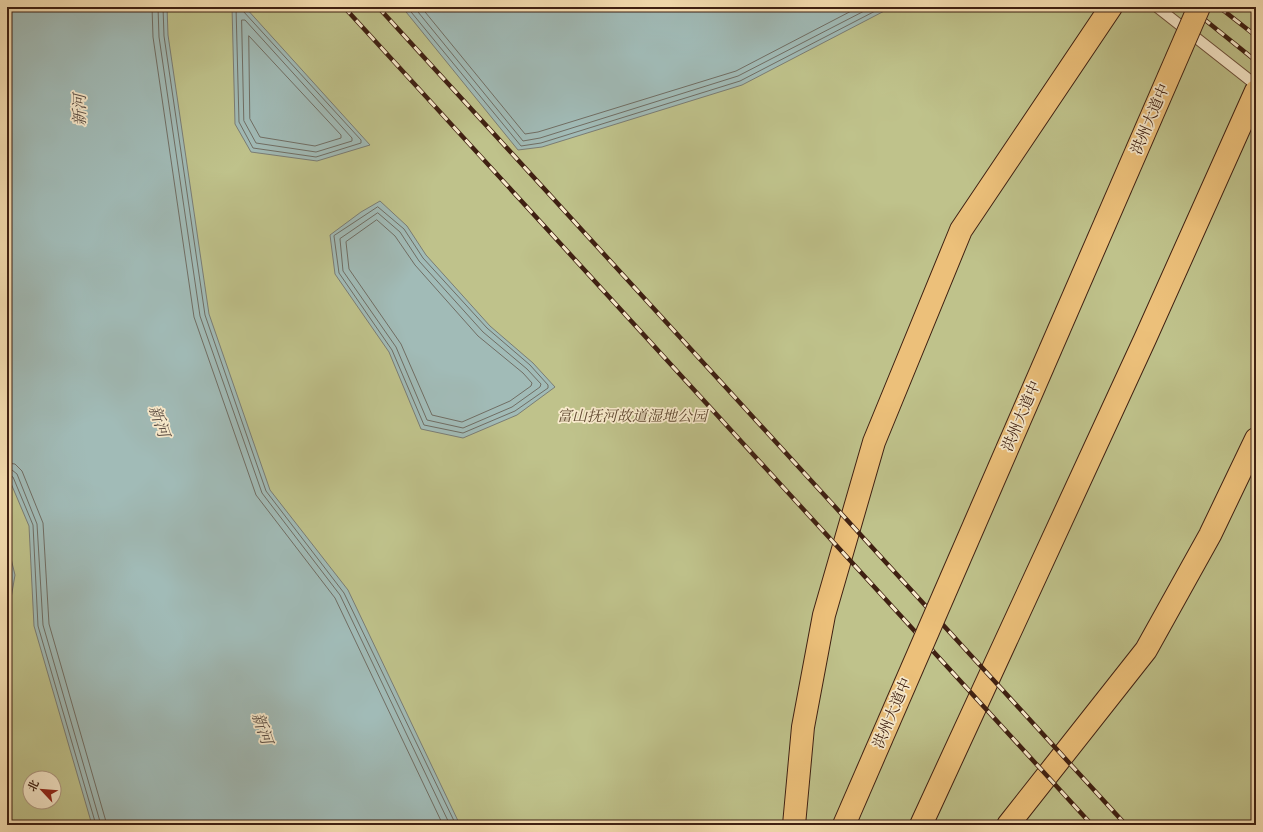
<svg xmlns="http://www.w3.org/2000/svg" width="1263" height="832" font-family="'EB Garamond','Noto Serif SC',serif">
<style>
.green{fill:#bfc28b;stroke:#7f714e;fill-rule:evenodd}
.water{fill:#a1bbb7;stroke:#7a7d75}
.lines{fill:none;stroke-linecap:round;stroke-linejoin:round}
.shore{stroke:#706e64;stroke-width:1}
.lane-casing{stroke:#6d503a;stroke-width:12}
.primary-casing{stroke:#3f2012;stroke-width:24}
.highway-casing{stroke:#3f2012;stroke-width:24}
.lane{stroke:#faecce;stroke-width:10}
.primary{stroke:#ecc07a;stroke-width:22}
.highway{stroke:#ecc07a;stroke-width:22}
.rail-casing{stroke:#3f2012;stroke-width:4.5}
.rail{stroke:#faecce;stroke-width:3;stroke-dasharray:9;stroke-linecap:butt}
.highway-bridge-casing{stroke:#3f2012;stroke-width:24;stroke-linecap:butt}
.highway-bridge{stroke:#ecc07a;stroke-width:22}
.labels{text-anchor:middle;stroke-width:3.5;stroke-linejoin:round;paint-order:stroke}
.street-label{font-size:15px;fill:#3f2012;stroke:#faecce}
.park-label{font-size:15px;font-style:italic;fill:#5f4830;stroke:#faecce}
.water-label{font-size:16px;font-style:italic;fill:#5c4e44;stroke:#faecce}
</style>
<rect width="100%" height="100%" fill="#f8e1b4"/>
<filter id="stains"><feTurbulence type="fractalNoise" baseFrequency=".005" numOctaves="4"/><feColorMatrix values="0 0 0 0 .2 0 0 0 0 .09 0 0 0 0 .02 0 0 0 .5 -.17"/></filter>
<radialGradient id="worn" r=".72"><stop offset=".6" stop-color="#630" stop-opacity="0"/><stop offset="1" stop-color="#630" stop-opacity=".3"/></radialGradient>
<path class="green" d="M7,7H1256V825H7ZM30,778H54V802H30Z"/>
<g class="water">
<path d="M7,7H167L168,35L209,314L270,490L348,590L460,825H92L34,626L29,526L7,474Z"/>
<path d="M232,7H245L370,145L317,161L251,152L235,124Z"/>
<path d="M402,7H892L742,85L542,147L518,150Z"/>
<path d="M380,201L407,226L426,255L490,326L533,363L555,387L517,415L463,438L421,429L389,352L335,274L330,235L361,212Z"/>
<path d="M7,542L15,575L9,610H7Z"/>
</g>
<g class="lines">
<g class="shore">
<path d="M152,7L153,37L194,317L256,495L335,598L443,825"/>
<path d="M158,7L159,37L200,316L262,493L340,595L450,825"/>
<path d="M163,7L164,36L205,315L266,491L344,593L456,825"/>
<path d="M236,7L239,122L253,148L316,157L361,143V140L243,11L242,7"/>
<path d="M407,7L521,146L541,143L740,81L883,7"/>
<path d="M414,7L523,141L540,138L738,76L872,7"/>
<path d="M421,7L525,134L538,132L736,71L859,7"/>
<path d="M242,20H245L352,138V141L316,152L256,143L244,121Z"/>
<path d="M249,36L341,135V138L315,146L260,137L250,119Z"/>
<path d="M378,207L404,229L423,258L487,328L530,365L548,385V388L515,411L463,433L424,425L392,350L339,273L334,236Z"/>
<path d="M378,213L400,232L419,261L483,332L527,369L541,384L540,387L512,407L463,428L427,420L396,347L343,271L340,239Z"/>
<path d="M377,220L395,236L415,265L478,336L523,373L532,383L531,386L510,401L462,422L432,415L401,344L349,269L346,242Z"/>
<path d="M7,463L15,464L22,471L43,523L49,624L107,825"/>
<path d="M7,469L12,470L17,474L37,524L43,625L101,825"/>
<path d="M7,474L13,477L33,525L38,626L96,825"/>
</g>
<defs>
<path id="lane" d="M1157,7L1256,85"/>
<g id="primary">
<path d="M794,825L803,727L824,615L874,442L961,230L1111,7"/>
<path d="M1008,825L1146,650L1210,535L1256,439"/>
</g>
<path id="highway" d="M921,825L1145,339L1256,91"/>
</defs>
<use href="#lane" class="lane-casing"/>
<use href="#primary" class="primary-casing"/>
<use href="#highway" class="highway-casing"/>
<use href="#lane" class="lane"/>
<use href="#primary" class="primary"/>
<use href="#highway" class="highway"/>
<defs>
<g id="rail">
<path d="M344,7L1092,825"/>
<path d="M378,7L1126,825"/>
<path d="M1189,7L1256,61"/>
<path d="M1219,7L1256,36"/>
</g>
</defs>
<use href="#rail" class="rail-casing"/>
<use href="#rail" class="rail"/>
<defs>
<path id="highway-bridge" d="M844,825L1199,7"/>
</defs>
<use href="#highway-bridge" class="highway-bridge-casing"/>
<use href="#highway-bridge" class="highway-bridge"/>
</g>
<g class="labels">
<g class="street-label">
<text transform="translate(1150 119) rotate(-67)" y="5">洪州大道中</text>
<text transform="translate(1021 416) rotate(-67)" y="5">洪州大道中</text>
<text transform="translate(892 713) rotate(-67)" y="5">洪州大道中</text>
</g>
<g class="park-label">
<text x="632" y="421">富山抚河故道湿地公园</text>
</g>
<g class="water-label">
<text transform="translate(79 110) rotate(-90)" y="6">新河</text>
<text transform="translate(160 421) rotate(71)" y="6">新河</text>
<text transform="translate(263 728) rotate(71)" y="6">新河</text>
</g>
</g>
<rect width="1263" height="832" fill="none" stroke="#f8e1b4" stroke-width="24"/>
<rect x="8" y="8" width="1247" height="816" fill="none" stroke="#3f2012" stroke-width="2"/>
<rect x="12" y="12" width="1239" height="808" fill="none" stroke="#3f2012"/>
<g transform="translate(42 790) rotate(296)"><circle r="19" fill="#faecce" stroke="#af9a83"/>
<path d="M0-3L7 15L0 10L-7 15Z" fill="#8f2418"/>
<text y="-6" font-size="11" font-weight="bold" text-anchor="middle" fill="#3f2012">北</text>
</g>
<rect width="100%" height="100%" filter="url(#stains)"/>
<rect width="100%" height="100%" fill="url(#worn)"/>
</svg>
